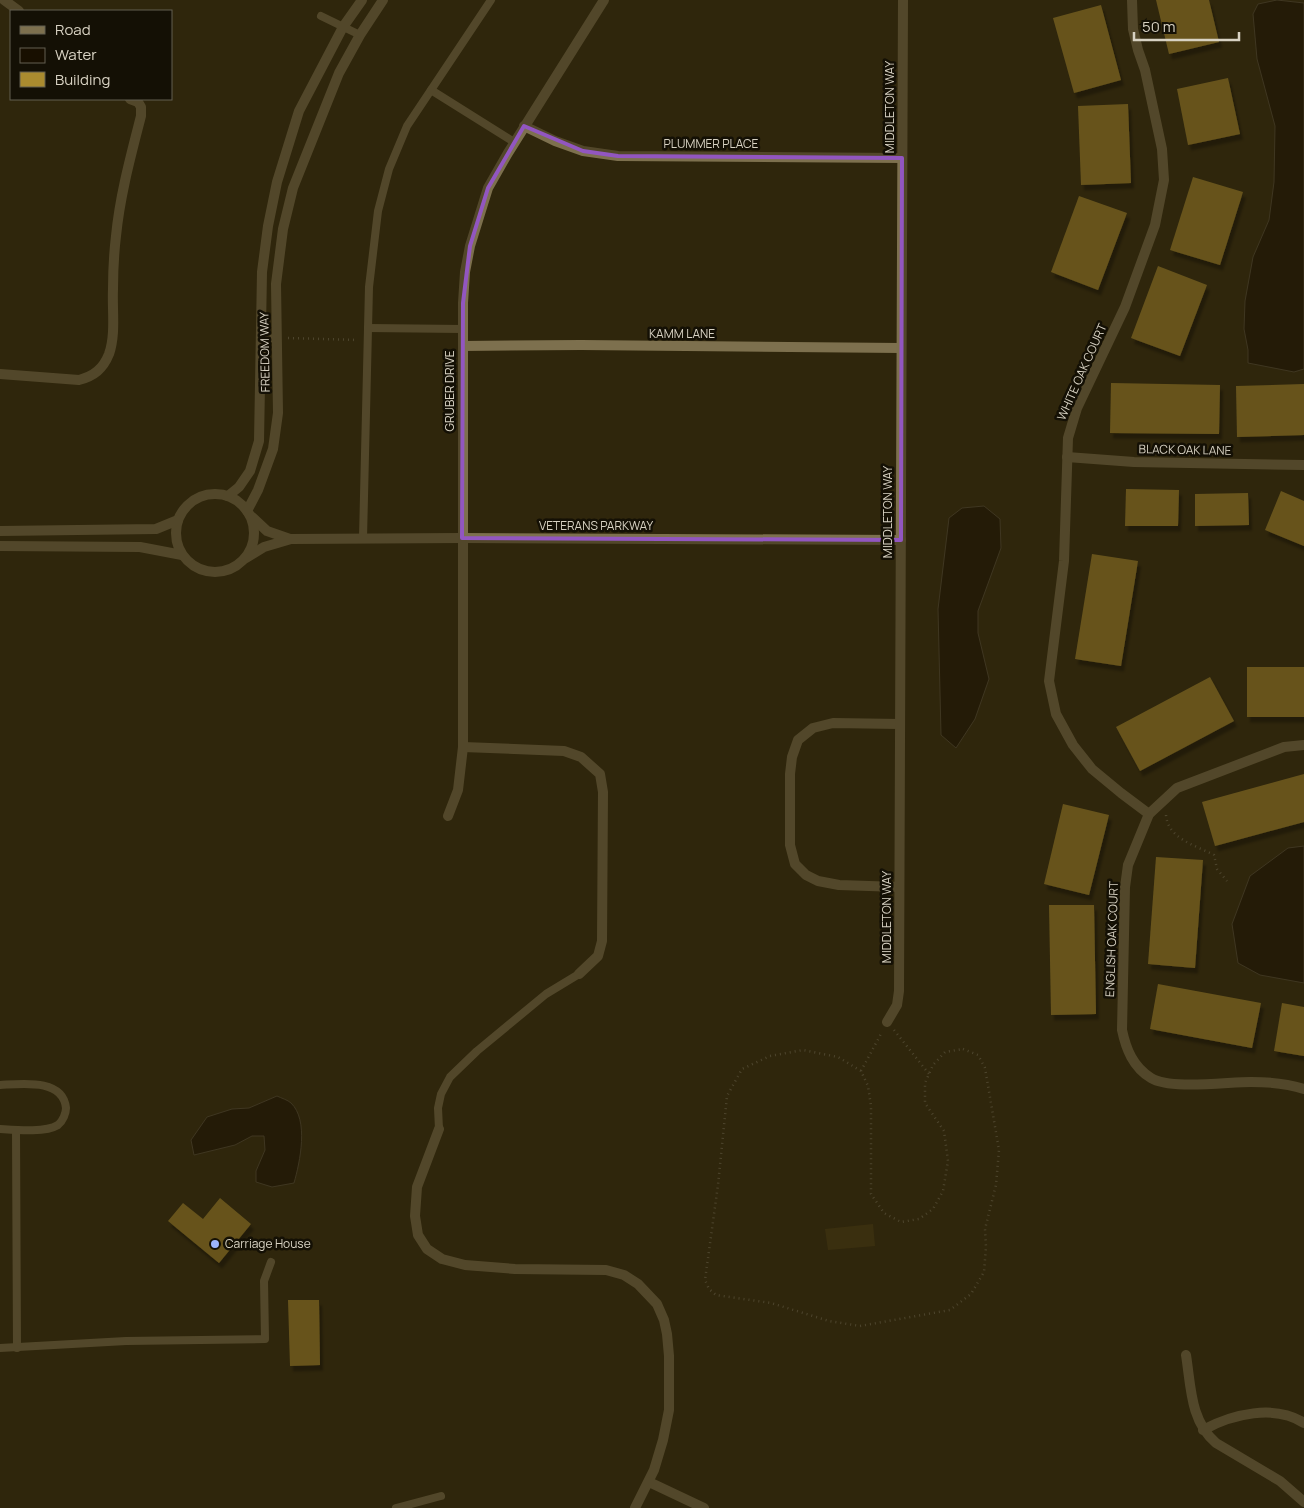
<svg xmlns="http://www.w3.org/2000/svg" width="1304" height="1508" font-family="Manrope,sans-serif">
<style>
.green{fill:#483a12}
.water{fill:#180f00;stroke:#524a3a}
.building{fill:#aa8b2f;filter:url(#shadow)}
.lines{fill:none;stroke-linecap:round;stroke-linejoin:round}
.path{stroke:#726b55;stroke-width:2.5;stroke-dasharray:1 4;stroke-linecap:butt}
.service{stroke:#7d704e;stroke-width:8}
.minor{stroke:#7d704e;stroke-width:10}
.marked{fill:none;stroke:#9256c0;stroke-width:4;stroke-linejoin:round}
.poi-dot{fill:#9cb4fd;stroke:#141005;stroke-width:2}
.labels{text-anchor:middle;stroke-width:5;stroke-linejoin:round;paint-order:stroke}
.street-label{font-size:12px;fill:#d8d2c3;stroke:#141005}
.poi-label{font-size:12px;fill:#d8d2c3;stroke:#141005;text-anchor:start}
</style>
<defs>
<filter id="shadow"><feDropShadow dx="3" dy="5.5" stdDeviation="1" flood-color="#0009"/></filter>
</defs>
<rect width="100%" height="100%" fill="#2f260c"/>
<path class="green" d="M873,1224L875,1246L828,1250L825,1229Z"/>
<g class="water">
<path d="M1277,0L1304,3V369L1294,372L1248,363V350L1244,329L1245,301L1253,257L1269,220L1274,182L1275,126L1257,59L1253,14L1258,4Z"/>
<path d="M984,506L1000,519L1001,548L978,611V633L989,679L975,719L956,748L941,735L938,609L949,518L962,508Z"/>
<path d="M1304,846V983L1260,975L1238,963L1232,924L1250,876L1288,848Z"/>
<path d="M277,1096C281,1098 288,1100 291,1103C309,1120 300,1162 294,1183L272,1187L256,1182V1171L265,1150L264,1136H252L235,1145L194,1155L191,1140L207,1117L232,1109L249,1108Z"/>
</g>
<g class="building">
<path d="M1156,0H1209L1219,42L1169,54Z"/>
<path d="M1101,5L1121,80L1074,93L1053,18Z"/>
<path d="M1228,78L1240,134L1188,145L1177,89Z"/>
<path d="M1128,104L1131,183L1081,185L1078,106Z"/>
<path d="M1193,177L1243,192L1220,265L1170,250Z"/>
<path d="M1079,196L1127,213L1098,290L1051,272Z"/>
<path d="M1158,266L1207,285L1180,356L1131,338Z"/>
<path d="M1111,383L1220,385L1219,434L1110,433Z"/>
<path d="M1304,384V435L1237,437L1236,386Z"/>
<path d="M1126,489L1179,490L1178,526H1125Z"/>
<path d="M1281,491L1304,501V546L1265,530Z"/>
<path d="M1248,493L1249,525L1195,526V494Z"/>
<path d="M1092,554L1138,561L1121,666L1075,659Z"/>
<rect x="1247" y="667" width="57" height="50"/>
<path d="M1210,677L1234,721L1140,771L1116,727Z"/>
<path d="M1304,774V822L1215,846L1202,802Z"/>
<path d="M1063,804L1109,815L1089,895L1044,884Z"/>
<path d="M1156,857L1203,860L1195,968L1148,964Z"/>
<path d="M1049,905H1094L1096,1014L1051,1015Z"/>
<path d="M1158,984L1261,1003L1252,1048L1150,1029Z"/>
<path d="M1282,1003L1304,1007V1056L1274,1051Z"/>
<path d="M220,1198L251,1224L219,1263L168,1221L183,1203L203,1219Z"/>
<path d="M288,1300H319L320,1365L290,1366Z"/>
</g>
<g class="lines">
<g class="path">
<path d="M288,338L358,340"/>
<path d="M1166,815C1168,839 1195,845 1214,855L1217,869L1227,881"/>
<path d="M894,1030L929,1074"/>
<path d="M963,1049L978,1055L985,1068L999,1150L996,1185L985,1229L986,1247L984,1272L971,1294L950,1310L860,1326L829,1321L771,1303L716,1295L709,1289L705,1280L718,1185L727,1096L742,1069L770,1056L803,1050L838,1057L861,1071L868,1086L871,1106V1194L884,1213L901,1222L919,1219L933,1209L943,1191L948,1161L944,1131L925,1103V1083L933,1065L945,1052Z"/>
<path d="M861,1071L882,1032"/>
</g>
<g class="service">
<path d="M321,16L360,35"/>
<path d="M431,90L514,142"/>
<path d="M368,328L463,329"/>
<path d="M262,339L277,338"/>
<path d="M363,538L369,287L378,211L389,169L407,126L491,0"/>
<path d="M0,1085C21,1084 63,1078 66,1108C66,1113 63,1121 58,1125C45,1133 15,1130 0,1129"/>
<path d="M439,1129L438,1108L441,1094L450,1077L477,1051L546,994L579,974"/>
<path d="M16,1130L17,1348"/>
<path d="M0,1348L126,1341L265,1339L264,1281L271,1262"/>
<path d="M396,1508L441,1496"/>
</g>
<g class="minor">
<path d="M4,0L19,11"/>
<path d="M1132,0L1133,29L1138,50L1145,70L1162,149L1164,180L1155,225L1125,307L1077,408L1068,438L1064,561L1049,681L1056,714L1073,745L1092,769L1121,793L1149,814"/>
<path d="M524,126L555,141L583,151L618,156L902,158"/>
<path d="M463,346L581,345L901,348"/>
<path d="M0,374L79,380C94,376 103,369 109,354C116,334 112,310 113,289C113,271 114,253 116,236C120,195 131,155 141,116V107L138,102L130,99"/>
<path d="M1067,457L1134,462L1304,465"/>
<circle cx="215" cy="533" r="39"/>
<path d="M228,496L239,487L250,471L259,441L262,272L268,226L277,182L299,111L343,27L362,0"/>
<path d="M247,511L258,490L273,449L278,413L276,284L283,229L293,188L339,73L360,35L383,0"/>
<path d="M252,517L267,531L290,539"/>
<path d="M0,531L156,529L178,520"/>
<path d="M0,546L140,547L182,555"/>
<path d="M246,558L264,547L291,539L462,538L901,540"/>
<path d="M1304,745L1284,747L1177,788L1149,814L1128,865L1125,887L1122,1030C1126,1049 1133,1067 1151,1078C1170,1090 1227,1082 1251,1082C1269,1082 1286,1083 1304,1089"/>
<path d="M463,747L564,751L581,757L600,774L603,792L602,941L598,956L579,974"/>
<path d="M448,816L458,790L463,747V303L465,272L470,246L488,188L508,153L604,0"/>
<path d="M899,887L839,885L818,881L806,875L795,864L790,845V774L792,757L798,740L813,728L833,723L900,724"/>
<path d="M887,1022L897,1005L899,991L903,0"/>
<path d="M439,1129L417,1187L415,1216L418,1235L427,1249L442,1259L465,1265L515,1269L606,1270L624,1275L638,1284L657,1304L664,1320L667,1334L669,1356V1410L663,1440L654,1470L635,1508"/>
<path d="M1186,1355C1191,1386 1190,1421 1216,1443L1280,1481L1304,1502"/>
<path d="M1203,1430C1232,1414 1275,1404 1304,1423"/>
<path d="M649,1482L704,1508"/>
</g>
</g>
<path d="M0 0H1304V1508H0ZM524,126L583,151L618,156L902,158L901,540L462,538L463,303L470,246L488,188Z" fill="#2f260c" fill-opacity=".55" fill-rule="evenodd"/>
<path class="marked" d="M524,126L583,151L618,156L902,158L901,540L462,538L463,303L470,246L488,188Z"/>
<circle class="poi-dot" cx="215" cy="1244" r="5"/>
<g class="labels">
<g class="street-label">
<text transform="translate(890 107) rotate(-90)" y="4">MIDDLETON WAY</text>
<text x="711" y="148">PLUMMER PLACE</text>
<text x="682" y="338">KAMM LANE</text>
<text transform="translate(265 352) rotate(-91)" y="4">FREEDOM WAY</text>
<text transform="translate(1082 372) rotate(-66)" y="4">WHITE OAK COURT</text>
<text transform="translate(450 391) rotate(-90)" y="4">GRUBER DRIVE</text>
<text transform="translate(1185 450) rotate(1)" y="4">BLACK OAK LANE</text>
<text transform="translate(888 512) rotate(-90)" y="4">MIDDLETON WAY</text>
<text x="596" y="530">VETERANS PARKWAY</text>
<text transform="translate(887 917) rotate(-90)" y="4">MIDDLETON WAY</text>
<text transform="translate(1112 939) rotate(-88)" y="4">ENGLISH OAK COURT</text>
</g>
<g class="poi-label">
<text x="225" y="1248">Carriage House</text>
</g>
</g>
<rect x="10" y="10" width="162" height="90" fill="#141005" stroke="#625e51"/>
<rect x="20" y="26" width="25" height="8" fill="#7d704e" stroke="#625e51"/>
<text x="55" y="35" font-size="15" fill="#d8d2c3">Road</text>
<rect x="20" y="48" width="25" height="15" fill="#180f00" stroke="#625e51"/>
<text x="55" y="60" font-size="15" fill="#d8d2c3">Water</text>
<rect x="20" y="72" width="25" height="15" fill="#aa8b2f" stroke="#625e51"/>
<text x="55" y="85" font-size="15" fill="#d8d2c3">Building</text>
<path d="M1134 32v8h105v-8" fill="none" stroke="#d8d2c3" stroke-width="2.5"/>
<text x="1142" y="32" font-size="15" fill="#d8d2c3" stroke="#141005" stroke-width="4" paint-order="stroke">50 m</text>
</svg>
